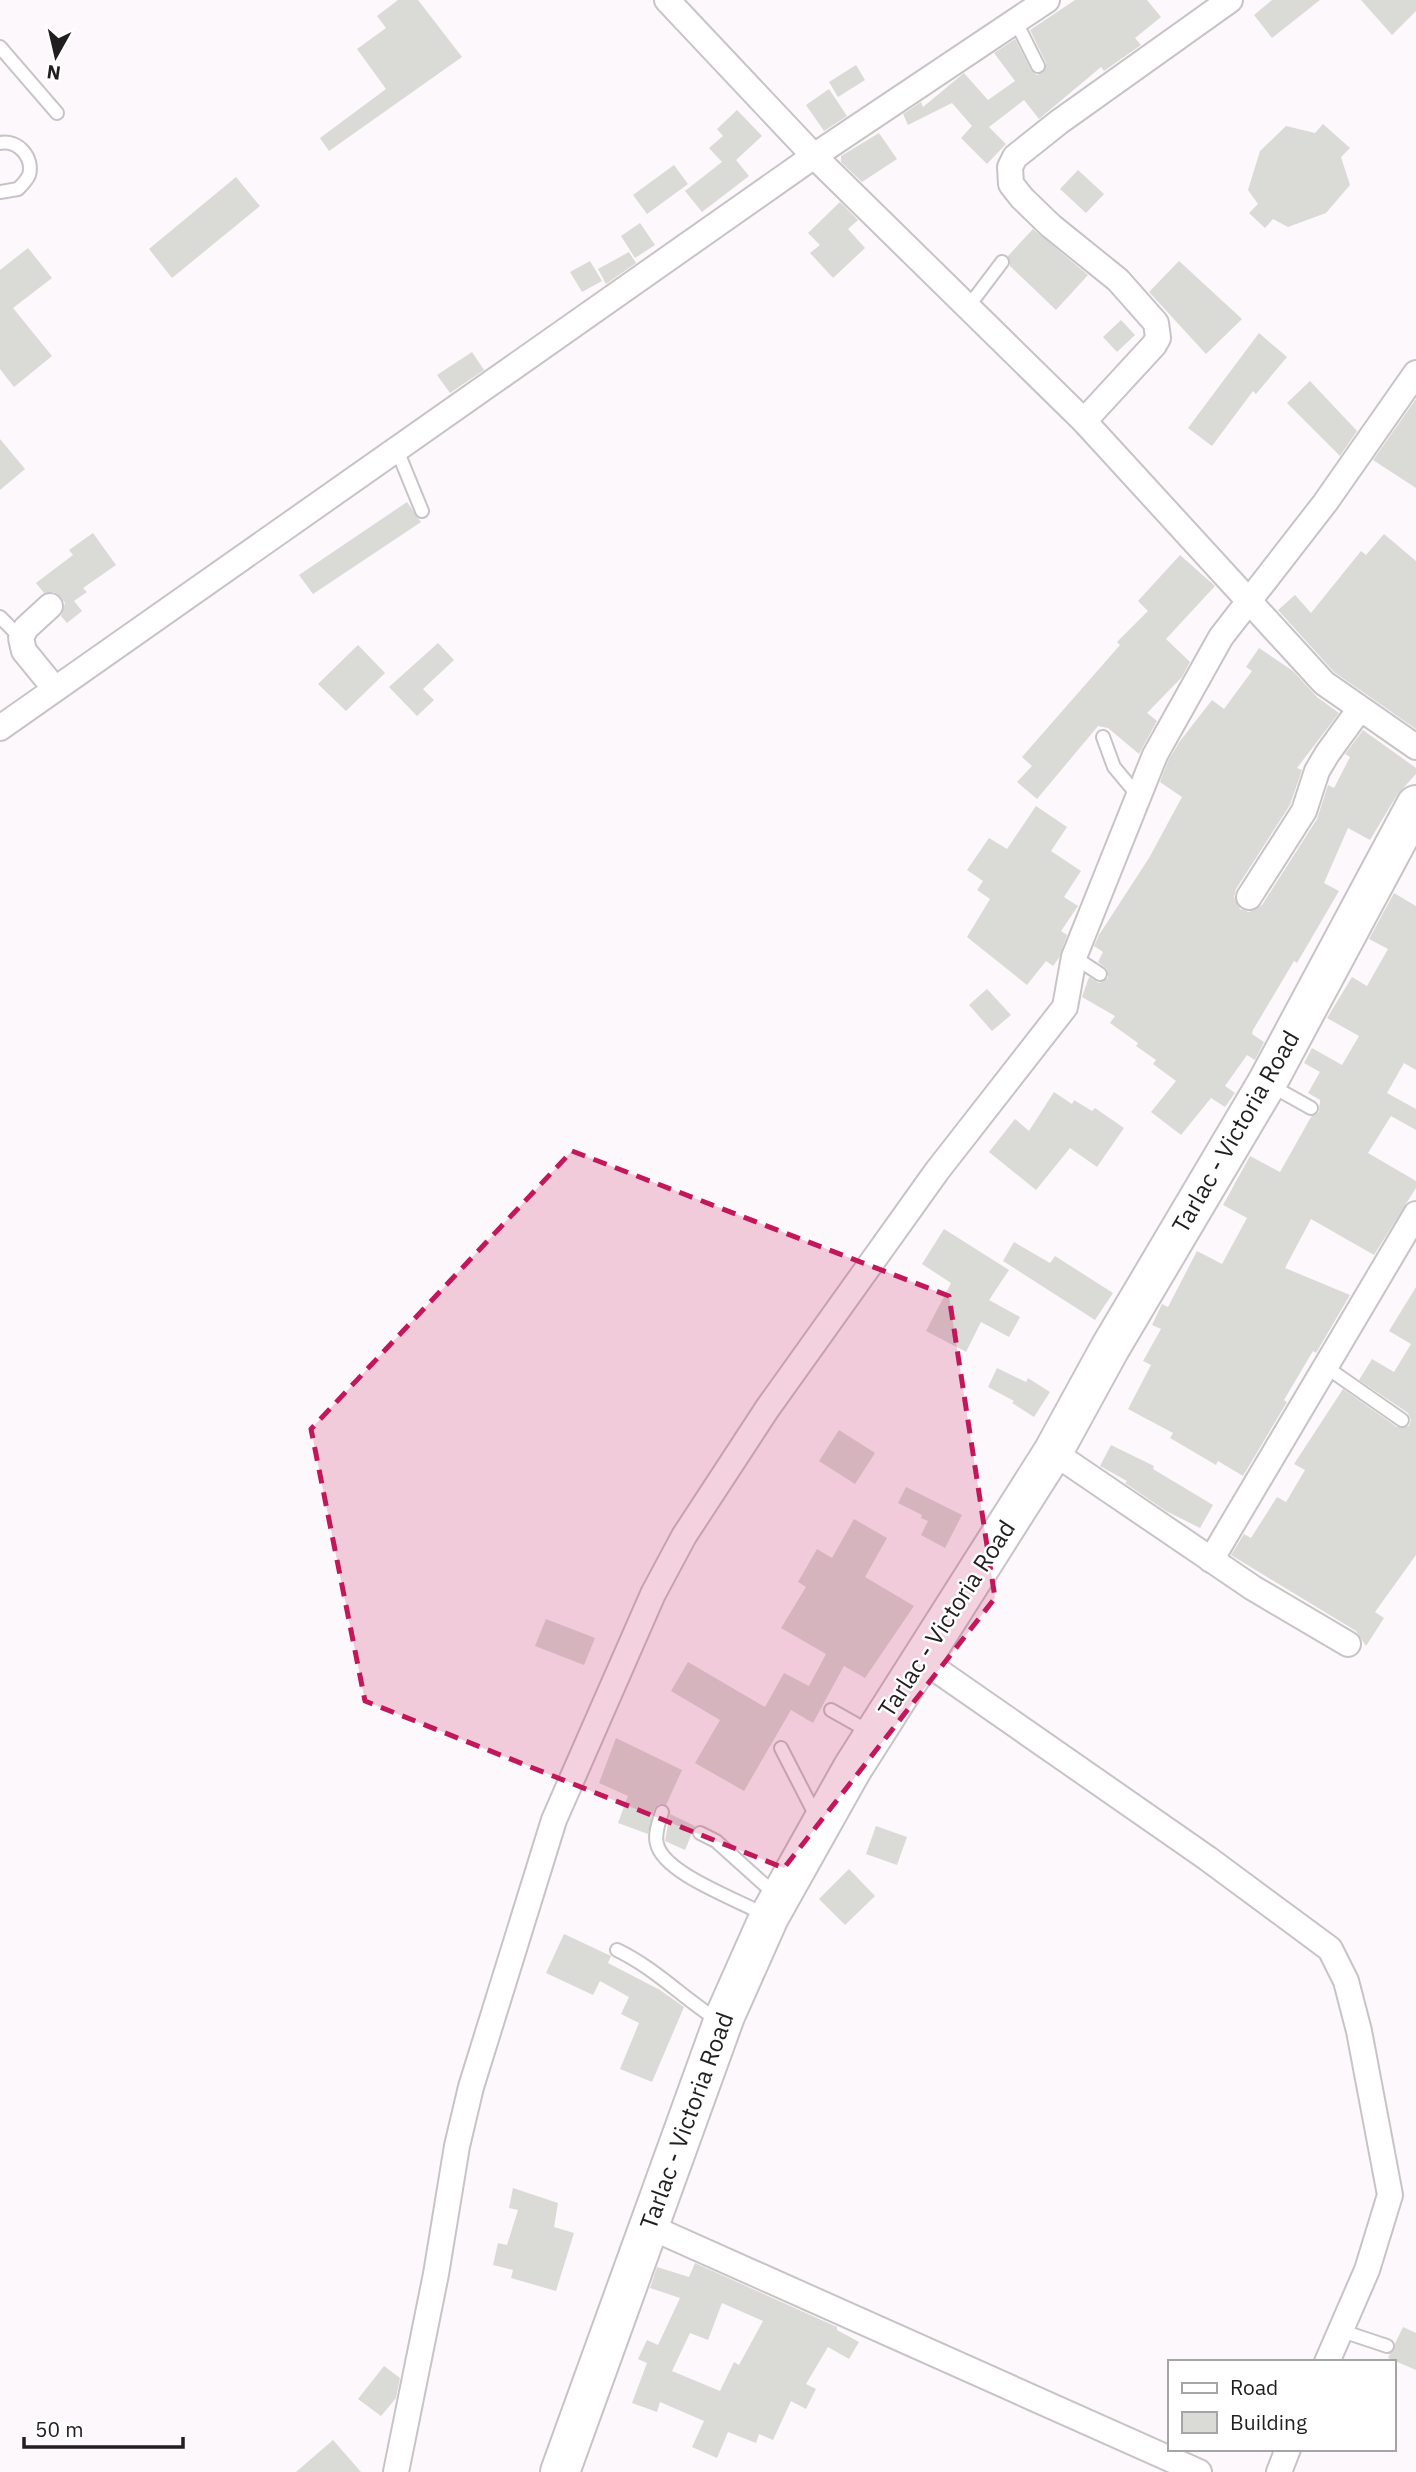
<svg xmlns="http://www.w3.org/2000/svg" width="1416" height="2472" font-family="'IBM Plex Sans',sans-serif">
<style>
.building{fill:#dadbd6;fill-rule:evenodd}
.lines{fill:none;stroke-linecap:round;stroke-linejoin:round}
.service-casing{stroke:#c8c3c6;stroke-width:16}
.minor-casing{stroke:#c8c3c6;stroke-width:28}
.primary-casing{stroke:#c8c3c6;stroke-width:42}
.service{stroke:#fff;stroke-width:12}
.minor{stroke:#fff;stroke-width:24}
.primary{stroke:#fff;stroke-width:38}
.marked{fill:#c2185b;fill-opacity:0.2;stroke:#c2185b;stroke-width:5;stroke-dasharray:14 9;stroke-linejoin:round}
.labels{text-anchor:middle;stroke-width:5;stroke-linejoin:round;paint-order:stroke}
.street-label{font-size:24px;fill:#201e1f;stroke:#fff}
</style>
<rect width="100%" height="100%" fill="#fdf8fb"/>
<g class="building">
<path d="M398,0H418L462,57L329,151L320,138L386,89L357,49L386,28L377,16Z"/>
<path d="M1075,0H1147L1161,17L1135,38L1141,45L1104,71L1101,67L1039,119L1024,100L989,127L1006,144L987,164L961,138L972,126L952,103L908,125L903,114L921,102L923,107L964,73L988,100L1015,81L994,53L1015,39L1031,70L1037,75L1042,73L1046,63L1030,30Z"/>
<path d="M1272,0H1320L1272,38L1254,15Z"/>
<path d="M1361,0H1416V11L1392,35Z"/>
<path d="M856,65L865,80L838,97L829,82Z"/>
<path d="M829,89L847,116L824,131L806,105Z"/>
<path d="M737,110L762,136L736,160L749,176L702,212L685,191L722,162L709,148L723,136L717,129Z"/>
<path d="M1323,124L1350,148L1341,157L1350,185L1326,213L1288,227L1273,219L1265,228L1249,213L1258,204L1248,190L1260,151L1286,126L1315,133Z"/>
<path d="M879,133L897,159L862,182L841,162V156Z"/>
<path d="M674,165L688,184L647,214L633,195Z"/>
<path d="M1078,170L1104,194L1086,213L1060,189Z"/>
<path d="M236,177L260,206L172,278L149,249Z"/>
<path d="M840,202L858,220L848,229L865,248L833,278L810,253L820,245L808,233Z"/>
<path d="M640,223L655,245L635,258L621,236Z"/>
<path d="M1033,229L1088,275L1056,310L1010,266L1008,256Z"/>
<path d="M28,248L52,278L13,308L52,356L14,387L0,369V270Z"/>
<path d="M629,252L636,263L606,284L598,269Z"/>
<path d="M590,261L602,281L582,292L570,272Z"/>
<path d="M1179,261L1242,319L1206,354L1149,292Z"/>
<path d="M1121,320L1135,335L1117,352L1103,337Z"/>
<path d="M1259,333L1287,357L1256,394L1253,391L1212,446L1188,428Z"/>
<path d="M472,352L484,370L450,393L437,375Z"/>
<path d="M1310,381L1357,431L1340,456L1287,403Z"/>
<path d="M1416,399V488L1373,460Z"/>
<path d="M0,439L25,469L0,490Z"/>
<path d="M407,502L421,522L313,594L299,575Z"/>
<path d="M93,533L116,565L83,588L87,592L74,601L82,611L67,623L61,616L65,603L61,597L54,592L44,593L36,583L73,555L69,550Z"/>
<path d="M1384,534L1416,561V729L1334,672L1278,610L1295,595L1311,613L1361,551L1366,555Z"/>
<path d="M1180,555L1215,586L1166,639L1190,662L1182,677L1147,713L1157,721L1139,754L1108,728L1098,726L1037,799L1017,782L1032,766L1022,757L1120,645L1117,642L1148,611L1138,601Z"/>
<path d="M438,643L454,660L423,689L434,700L417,716L389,687Z"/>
<path d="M358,645L385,673L346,711L318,684Z"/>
<path d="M1259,648L1293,671L1317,697L1339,713L1297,768L1302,770L1290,805L1236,889L1234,897L1240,909L1249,912L1262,905L1317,819L1328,785L1334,788L1350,757L1345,754L1363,730L1416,768V774L1397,795L1370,840L1348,828L1324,883L1339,891L1297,963L1294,961L1253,1030L1252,1034L1264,1042L1255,1060L1247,1055L1225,1086L1235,1093L1225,1107L1211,1098L1181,1135L1151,1112L1176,1081L1153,1064L1156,1060L1136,1046L1138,1043L1110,1023L1115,1016L1082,997L1089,977L1099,983L1108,978L1107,969L1098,962L1103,952L1094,946L1099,935L1149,858L1182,797L1160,782L1168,761L1180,741L1212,700L1224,709L1252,671L1246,667Z"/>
<path d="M1036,806L1067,827L1051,851L1081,871L1064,897L1078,906L1061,931L1067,935L1059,958L1053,966L1046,961L1027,985L967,937L990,899L977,890L983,881L967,870L989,838L1007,849Z"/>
<path d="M1394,893L1416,906V1070L1404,1063L1387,1093L1416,1109V1130L1391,1116L1368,1153L1416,1181V1188L1374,1255L1311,1219L1285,1268L1350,1295L1316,1353L1313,1351L1284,1400L1287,1402L1243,1476L1218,1461L1216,1465L1170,1438L1173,1433L1128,1409L1151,1365L1143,1361L1161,1329L1152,1325L1162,1304L1168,1307L1197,1251L1222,1264L1247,1218L1223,1205L1250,1156L1280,1172L1311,1117L1319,1112L1320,1100L1308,1093L1320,1072L1304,1063L1312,1048L1342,1065L1359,1036L1327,1018L1352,977L1367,986L1388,949L1369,939Z"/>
<path d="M987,989L1011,1015L992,1031L969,1005Z"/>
<path d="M1054,1092L1072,1104L1074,1100L1092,1111L1095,1108L1124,1128L1097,1167L1070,1148L1036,1190L989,1152L1015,1119L1029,1131Z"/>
<path d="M944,1229L1009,1270L989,1300L1020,1317L1009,1337L981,1322L966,1352L926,1331L951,1283L922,1264Z"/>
<path d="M1014,1242L1050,1263L1055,1256L1113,1293L1095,1320L1003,1261Z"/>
<path d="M1416,1287V1555L1375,1612L1384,1618L1366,1646L1356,1631L1231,1555L1244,1534L1251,1538L1277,1497L1286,1502L1305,1470L1294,1464L1343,1389L1397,1427L1409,1426L1411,1420L1408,1413L1359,1380L1372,1359L1394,1372L1411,1344L1389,1331Z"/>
<path d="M997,1368L1026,1382L1028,1378L1050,1392L1034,1417L1012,1403L1014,1401L988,1387Z"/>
<path d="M839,1430L875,1453L855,1484L819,1461Z"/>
<path d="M1111,1445L1154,1466L1153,1469L1213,1505L1200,1528L1166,1511L1125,1483L1127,1481L1100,1466Z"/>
<path d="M906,1487L962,1515L945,1548L921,1535L928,1521L921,1518L922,1515L898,1503Z"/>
<path d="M854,1519L887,1538L865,1577L914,1606L865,1678L844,1666L813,1723L791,1710L744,1791L695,1763L720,1720L671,1691L688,1662L765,1707L784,1673L809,1686L826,1654L781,1628L806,1587L798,1582L817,1549L832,1558Z"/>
<path d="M546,1619L595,1638L584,1665L535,1646Z"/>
<path d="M616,1738L682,1770L666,1805L659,1804L654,1809L648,1834L618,1823L628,1796L599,1783Z"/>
<path d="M670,1814L695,1826L685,1850L665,1841Z"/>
<path d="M876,1826L907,1837L897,1865L866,1854Z"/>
<path d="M849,1869L875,1896L845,1925L819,1899Z"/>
<path d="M564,1934L611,1956L608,1963L660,1990L684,2007L652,2082L620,2069L639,2023L621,2014L629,1997L600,1981L593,1995L546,1973Z"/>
<path d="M513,2188L558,2203L554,2227L574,2233L556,2291L511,2278L513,2270L493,2265L498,2243L507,2245L518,2210L509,2208Z"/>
<path d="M695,2263L837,2327V2330L859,2342L849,2359L828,2347L806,2384L816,2389L806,2409L791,2401L773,2440L759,2434L756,2443L728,2432L717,2458L692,2447L704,2421L660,2402L657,2412L632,2403L647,2363L638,2359L647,2340L658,2345L680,2298L650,2288L657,2267L689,2277ZM722,2303L763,2321L739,2365L734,2362L720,2391L672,2371L690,2333L708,2340Z"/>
<path d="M1403,2327L1416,2333V2370L1388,2358Z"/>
<path d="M384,2366L400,2378L396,2398L381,2416L358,2399Z"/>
<path d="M333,2440L361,2472H296Z"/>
</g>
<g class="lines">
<defs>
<g id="service">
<path d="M1016,22L1038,66"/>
<path d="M0,47L57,113"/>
<path d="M0,143C18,139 34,158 29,175C27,180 22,185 18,189L0,192"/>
<path d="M968,307L1002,262"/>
<path d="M397,450L422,511"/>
<path d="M0,617L21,638"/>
<path d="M1103,737L1114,767L1139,797"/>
<path d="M1074,957L1100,974"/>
<path d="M1270,1085L1311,1108"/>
<path d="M1326,1367L1402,1420"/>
<path d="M831,1710L870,1732"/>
<path d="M781,1748L818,1820"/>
<path d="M662,1812C659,1822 654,1834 657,1844C664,1874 739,1900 765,1915"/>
<path d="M700,1833L716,1841L776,1895"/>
<path d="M617,1950C655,1968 684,1999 719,2021"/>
<path d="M1342,2331L1387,2346"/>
</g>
<g id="minor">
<path d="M667,0L814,156L1084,421L1324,683L1416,747"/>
<path d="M1084,421L1154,345L1158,338L1156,323L1118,280L1051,226L1022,198L1011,184L1010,167L1015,157L1059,122L1230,0"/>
<path d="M50,606L26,628L21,638L24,651L55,689"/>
<path d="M0,728L814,156L1047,0"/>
<path d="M1249,897L1304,811L1317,771L1327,754L1359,710"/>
<path d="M1053,1452L1253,1588L1348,1644"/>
<path d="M1211,1560L1416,1214"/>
<path d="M921,1659L1207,1858L1330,1949L1346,1981L1359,2031L1390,2195L1367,2270L1327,2362"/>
<path d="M648,2226L1199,2472"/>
<path d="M396,2472L436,2274L457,2146L471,2087L554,1820L653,1594L684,1536L767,1409L937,1171L1065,1007L1074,957L1155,755L1221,637L1325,503L1416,373"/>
<path d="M1279,2472L1288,2449"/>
</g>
<path id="primary" d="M560,2472L725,2016L769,1917L852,1769L1053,1452L1110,1348L1267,1083L1416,805"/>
</defs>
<use href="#service" class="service-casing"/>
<use href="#minor" class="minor-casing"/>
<use href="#primary" class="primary-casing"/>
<use href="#service" class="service"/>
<use href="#minor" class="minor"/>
<use href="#primary" class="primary"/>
</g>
<path class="marked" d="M572,1151L949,1296L995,1598L784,1868L365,1701L311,1429Z"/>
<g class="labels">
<g class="street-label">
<text transform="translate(1236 1132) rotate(-60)" y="8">Tarlac - Victoria Road</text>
<text transform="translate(947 1619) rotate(-57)" y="8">Tarlac - Victoria Road</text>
<text transform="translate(687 2121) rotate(-70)" y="8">Tarlac - Victoria Road</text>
</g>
</g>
<rect x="1168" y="2360" width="228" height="91" fill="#ffffff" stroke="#a6a5a5" stroke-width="2"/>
<rect x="1182" y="2383" width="35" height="10" fill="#ffffff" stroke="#a6a5a5" stroke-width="2"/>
<text x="1230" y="2395" font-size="21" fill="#201e1f">Road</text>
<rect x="1182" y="2412" width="35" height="21" fill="#dadbd6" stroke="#a6a5a5" stroke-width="2"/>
<text x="1230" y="2430" font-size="21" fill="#201e1f">Building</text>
<g transform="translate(56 56) rotate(188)" stroke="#ffffff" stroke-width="5" paint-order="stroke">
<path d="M0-5L12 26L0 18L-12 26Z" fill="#201e1f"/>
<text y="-10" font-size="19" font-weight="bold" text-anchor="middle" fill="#201e1f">N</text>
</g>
<path d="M24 2437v10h159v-10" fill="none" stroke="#201e1f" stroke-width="3.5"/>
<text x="35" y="2437" font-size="21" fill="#201e1f" stroke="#ffffff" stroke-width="5" paint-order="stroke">50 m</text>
</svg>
